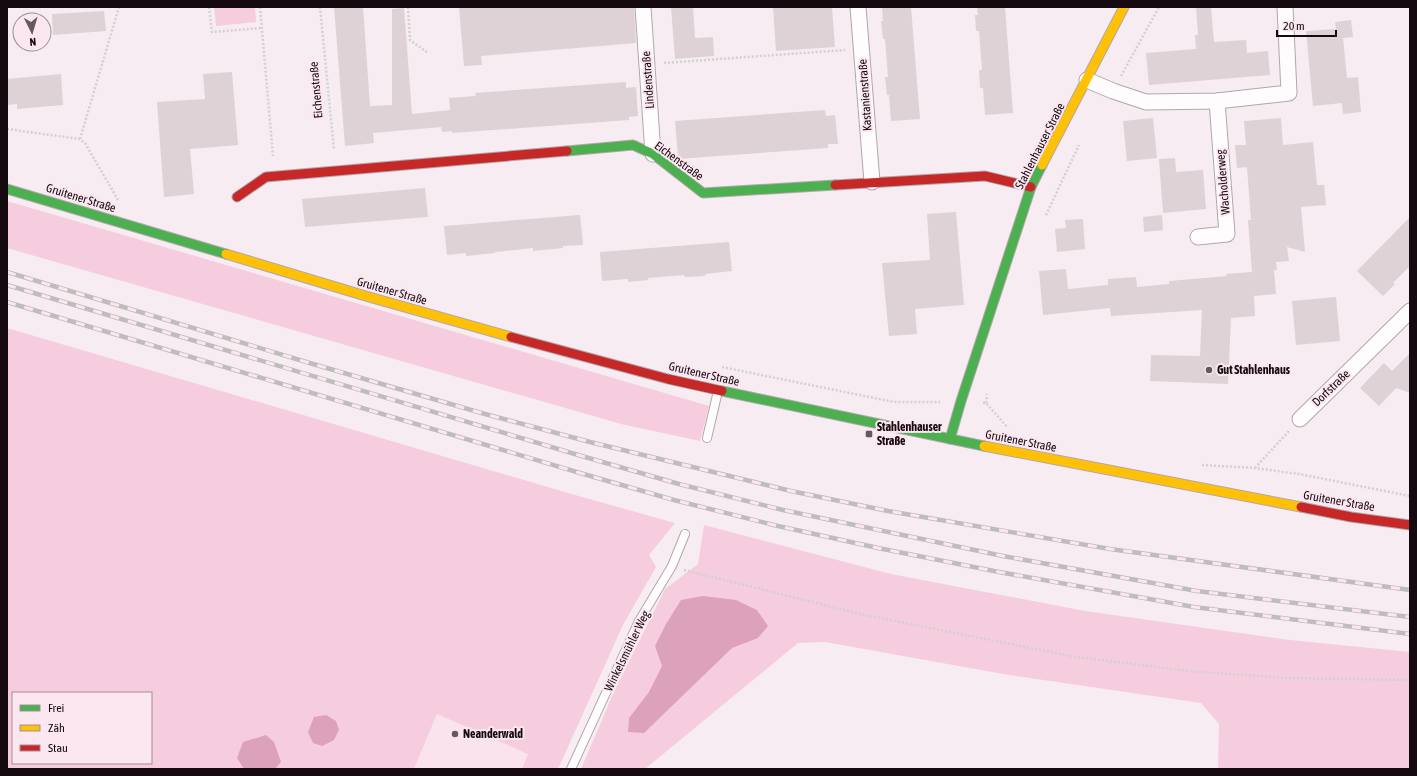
<svg xmlns="http://www.w3.org/2000/svg" width="1417" height="776" font-family="'Asap Condensed',sans-serif">
<style>
.built{fill:#fae3ec}
.green{fill:#f6cddf;fill-rule:evenodd}
.water{fill:#dca2bc}
.building{fill:#ded2d7}
.lines{fill:none;stroke-linecap:round;stroke-linejoin:round}
.lane-casing{stroke:#b2a7ac;stroke-width:10}
.street-casing{stroke:#b2a7ac;stroke-width:17}
.fast-casing{stroke:#b2a7ac;stroke-width:11}
.slow-casing{stroke:#b2a7ac;stroke-width:11}
.jam-casing{stroke:#b2a7ac;stroke-width:11}
.path{stroke:#d3d0d2;stroke-width:2.5;stroke-dasharray:2 2;stroke-linecap:butt}
.lane{stroke:#fefcfd;stroke-width:8}
.street{stroke:#fefcfd;stroke-width:15}
.fast{stroke:#4caf50;stroke-width:9}
.slow{stroke:#ffc107;stroke-width:9}
.jam{stroke:#c62828;stroke-width:9}
.rail-casing{stroke:#bebcbc;stroke-width:4.5}
.rail{stroke:#fce7f0;stroke-width:3;stroke-dasharray:9;stroke-linecap:butt}
.poi-dot{fill:#63595e;stroke:#fce7f0;stroke-width:1.5}
.labels{text-anchor:middle;stroke-width:4;stroke-linejoin:round;paint-order:stroke}
.street-label{font-size:12px;fill:#140a0f;stroke:#fce7f0}
.poi-label{font-size:12px;font-weight:bold;fill:#140a0f;stroke:#fce7f0;text-anchor:start}
</style>
<rect width="100%" height="100%" fill="#f7ecf1"/>
<path class="built" d="M437,714L528,754L522,769H414Z"/>
<g class="green">
<path d="M214,7H255L256,22L216,26Z"/>
<path d="M7,201L709,406L700,441L621,424L7,248Z"/>
<path d="M7,328L575,495L675,523L649,555L656,567L623,625L558,769H522L528,754L437,714L414,769H7ZM13,693H151V763H13Z"/>
<path d="M704,525L891,574L1085,611L1290,640L1410,652V769H1218L1219,724L1201,703L1009,675L825,642L798,643L645,769H581L613,694L665,589L698,564Z"/>
</g>
<g class="water">
<path d="M703,596L736,600L757,610L768,626L758,638L732,648L644,733L628,732L629,718L649,692L662,666L655,646L666,624L681,600Z"/>
<path d="M326,715L336,721L339,730L334,740L322,746L313,743L308,732L314,717Z"/>
<path d="M266,735L274,742L281,762L275,769H244L237,758L243,742Z"/>
</g>
<g class="building">
<path d="M334,7H363L370,106L392,105V9L404,8L412,114L450,110L449,98L476,96L475,93L626,82V88L636,87L638,116L629,117V120L452,133V131L442,132L441,127L373,133L374,143L345,146Z"/>
<path d="M459,7H634L636,43L481,56L482,65L464,66Z"/>
<path d="M671,7H693L695,38L713,37L714,56L675,59Z"/>
<path d="M773,7H832L835,47L776,51Z"/>
<path d="M882,7H911L920,119L891,121L889,95H887L885,77H888L885,39H883L881,21H883Z"/>
<path d="M977,7H1005L1013,113L985,115L983,88H980L979,70H982L979,31H976L975,15H978Z"/>
<path d="M1196,7H1211L1214,42L1246,40L1247,53L1268,51L1270,75L1149,85L1146,53L1196,49L1195,35H1198Z"/>
<path d="M104,11L106,31L53,35L52,14Z"/>
<path d="M1351,20L1353,37L1343,38L1347,78L1358,77L1361,112L1343,114L1342,103L1313,106L1306,31L1336,29L1335,22Z"/>
<path d="M232,72L238,145L190,149L194,194L164,197L157,102L205,99L203,74Z"/>
<path d="M61,74L63,105L17,109V104L7,105V79Z"/>
<path d="M825,110L826,116L835,115L838,144H828V148L704,157L679,159L678,157L675,121Z"/>
<path d="M1153,118L1157,158L1127,161L1123,121Z"/>
<path d="M1281,118L1283,145L1313,142L1317,185H1324L1326,205L1301,207L1305,252L1287,247L1289,261L1276,262L1277,270H1274L1276,294L1254,296L1255,316L1231,318L1228,384L1150,381L1151,355L1200,356L1202,310L1111,316L1110,308L1043,315L1039,271L1066,269L1068,289L1108,285V279L1136,277L1137,287L1169,284V281L1227,276L1226,274L1252,272L1248,220H1251L1247,167L1237,168L1235,145H1246L1244,121Z"/>
<path d="M1175,158L1176,172L1203,170L1206,209L1163,213L1159,159Z"/>
<path d="M425,188L428,217L305,227L302,199Z"/>
<path d="M956,212L964,305L915,309L917,334L889,336L882,263L930,260L927,214Z"/>
<path d="M580,215L583,245L563,246V248L533,251V248L495,252V253L466,256V253L447,255L444,226Z"/>
<path d="M1162,215L1163,230L1144,232L1143,217Z"/>
<path d="M1410,217V266L1393,283L1395,284L1383,296L1357,271Z"/>
<path d="M1083,219L1085,249L1057,252L1055,229L1066,228L1065,220Z"/>
<path d="M729,242L732,271L705,274V276L685,277L684,275L648,278V280L628,282V279L602,281L600,252Z"/>
<path d="M1336,297L1340,341L1296,345L1292,301Z"/>
<path d="M1410,353V393L1396,388L1379,406L1360,388L1384,363L1392,371Z"/>
</g>
<g class="lines">
<defs>
<g id="lane">
<path d="M707,438L718,391"/>
<path d="M571,769L639,621L672,566L685,534"/>
</g>
<g id="street">
<path d="M643,7L653,154"/>
<path d="M858,7L872,182"/>
<path d="M1087,80L1113,91L1146,102L1217,101L1289,93L1285,7"/>
<path d="M1198,237L1227,234L1217,101"/>
<path d="M1300,419L1410,311"/>
</g>
<g id="fast">
<path d="M567,151L633,145L653,154L703,193L835,185"/>
<path d="M7,189L226,254"/>
<path d="M722,391L984,446"/>
<path d="M950,439L961,401L1031,187L1042,165"/>
</g>
<g id="slow">
<path d="M1042,165L1124,7"/>
<path d="M226,254L369,297L511,337"/>
<path d="M984,446L1301,507"/>
</g>
<g id="jam">
<path d="M835,185L985,176L1031,187"/>
<path d="M237,197L266,177L567,151"/>
<path d="M511,337L668,379L722,391"/>
<path d="M1301,507L1351,517L1410,525"/>
</g>
</defs>
<use href="#lane" class="lane-casing"/>
<use href="#street" class="street-casing"/>
<use href="#fast" class="fast-casing"/>
<use href="#slow" class="slow-casing"/>
<use href="#jam" class="jam-casing"/>
<g class="path">
<path d="M209,7L212,32L262,28"/>
<path d="M260,7L273,156"/>
<path d="M320,7L334,150"/>
<path d="M408,7L410,40L428,53"/>
<path d="M664,63L845,50"/>
<path d="M1121,76L1159,7"/>
<path d="M7,129L80,139L85,143L118,200"/>
<path d="M80,139L119,7"/>
<path d="M1046,215L1079,145"/>
<path d="M722,367L894,402H940"/>
<path d="M983,403H986L1008,428"/>
<path d="M986,403L987,394"/>
<path d="M1202,465L1255,468L1299,474L1410,496"/>
<path d="M1255,468L1289,431"/>
<path d="M684,570L865,615L1071,656L1188,671L1287,678L1410,680"/>
</g>
<use href="#lane" class="lane"/>
<use href="#street" class="street"/>
<use href="#fast" class="fast"/>
<use href="#slow" class="slow"/>
<use href="#jam" class="jam"/>
<defs>
<g id="rail">
<path d="M7,272L313,364L485,414L590,442L791,491L888,511L1110,549L1410,590"/>
<path d="M7,285L585,457L679,484L783,510L1003,556L1197,591L1410,617"/>
<path d="M7,302L580,473L674,500L778,526L878,548L999,572L1194,607L1410,634"/>
</g>
</defs>
<use href="#rail" class="rail-casing"/>
<use href="#rail" class="rail"/>
</g>
<g class="poi-dot">
<circle cx="1209" cy="370" r="4"/>
<rect x="865" y="430" width="8" height="8" rx="2"/>
<circle cx="455" cy="734" r="4"/>
</g>
<g class="labels">
<g class="street-label">
<text transform="translate(648 80) rotate(-94)" y="4">Lindenstraße</text>
<text transform="translate(316 90) rotate(-95)" y="4">Eichenstraße</text>
<text transform="translate(865 95) rotate(-94)" y="4">Kastanienstraße</text>
<text transform="translate(1040 146) rotate(-63)" y="4">Stahlenhauser Straße</text>
<text transform="translate(679 161) rotate(36)" y="4">Eichenstraße</text>
<text transform="translate(1223 182) rotate(-95)" y="4">Wacholderweg</text>
<text transform="translate(81 198) rotate(17)" y="4">Gruitener Straße</text>
<text transform="translate(392 291) rotate(16)" y="4">Gruitener Straße</text>
<text transform="translate(704 374) rotate(13)" y="4">Gruitener Straße</text>
<text transform="translate(1331 388) rotate(-44)" y="4">Dorfstraße</text>
<text transform="translate(1021 441) rotate(11)" y="4">Gruitener Straße</text>
<text transform="translate(1339 501) rotate(10)" y="4">Gruitener Straße</text>
<text transform="translate(627 651) rotate(-64)" y="4">Winkelsmühler Weg</text>
</g>
<g class="poi-label">
<text x="1217" y="374">Gut Stahlenhaus</text>
<text x="877" y="431">Stahlenhauser<tspan x="877" dy="14">Straße</tspan></text>
<text x="463" y="738">Neanderwald</text>
</g>
</g>
<rect width="1417" height="776" fill="none" stroke="#140a0f" stroke-width="16"/>
<rect x="12" y="692" width="140" height="72" fill="#fce7f0" stroke="#9f8f96"/>
<rect x="20" y="705" width="20" height="6" fill="#4caf50" stroke="#9f8f96"/>
<text x="48" y="712" font-size="12" fill="#140a0f">Frei</text>
<rect x="20" y="725" width="20" height="6" fill="#ffc107" stroke="#9f8f96"/>
<text x="48" y="732" font-size="12" fill="#140a0f">Zäh</text>
<rect x="20" y="745" width="20" height="6" fill="#c62828" stroke="#9f8f96"/>
<text x="48" y="752" font-size="12" fill="#140a0f">Stau</text>
<g transform="translate(32 32) rotate(175)"><circle r="19" fill="#fce7f0" stroke="#9f8f96"/>
<path d="M0-3L7 15L0 10L-7 15Z" fill="#63595e"/>
<text y="-6" font-size="11" font-weight="bold" text-anchor="middle" fill="#140a0f">N</text>
</g>
<path d="M1277 30v6h59v-6" fill="none" stroke="#140a0f" stroke-width="2"/>
<text x="1283" y="30" font-size="12" fill="#140a0f" stroke="#fce7f0" stroke-width="3" paint-order="stroke">20 m</text>
</svg>
